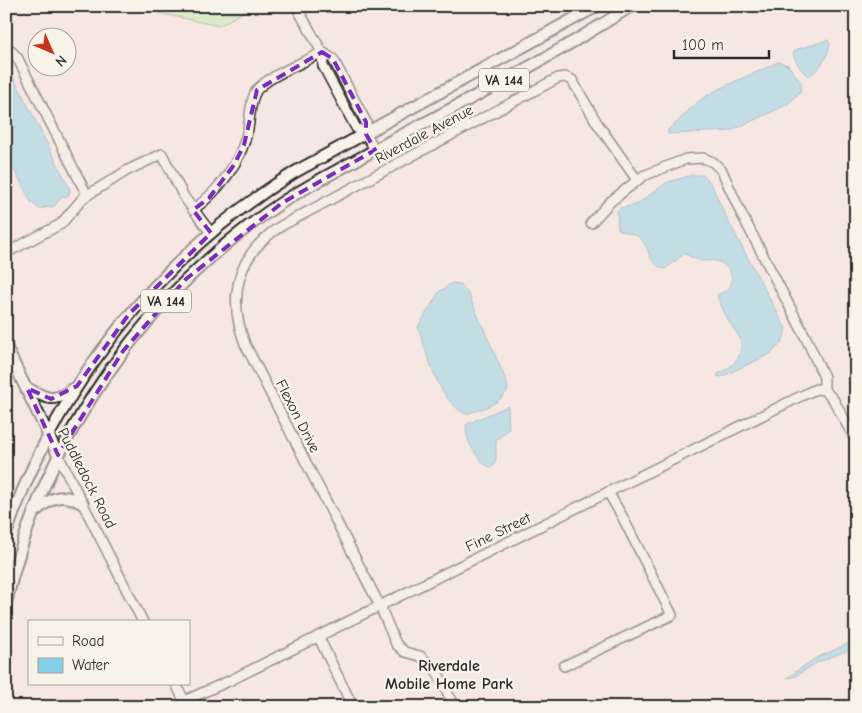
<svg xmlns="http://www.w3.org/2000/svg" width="862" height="713" font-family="'Comic Neue',sans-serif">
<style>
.green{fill:#b9eaaa;stroke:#728a6a}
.water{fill:#86d0e7;stroke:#628e9c}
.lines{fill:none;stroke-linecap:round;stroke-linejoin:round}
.minor-casing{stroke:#2b2b2b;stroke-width:12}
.major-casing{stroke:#2b2b2b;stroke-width:14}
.minor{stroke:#f7f3e8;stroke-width:9}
.major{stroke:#f7f3e8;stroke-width:10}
.marked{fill:none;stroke:#7b2cbf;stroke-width:4;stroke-dasharray:10 6;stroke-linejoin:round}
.labels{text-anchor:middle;stroke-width:5;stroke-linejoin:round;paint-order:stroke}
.shield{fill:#f7f3e8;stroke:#686764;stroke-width:1}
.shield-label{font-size:14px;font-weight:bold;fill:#2b2b2b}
.street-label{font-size:15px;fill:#2b2b2b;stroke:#f7f3e8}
.neighbourhood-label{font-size:16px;font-weight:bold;fill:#2b2b2b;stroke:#f7f3e8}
</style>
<rect width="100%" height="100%" fill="#f5e7e3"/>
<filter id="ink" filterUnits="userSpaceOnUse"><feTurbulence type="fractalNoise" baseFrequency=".02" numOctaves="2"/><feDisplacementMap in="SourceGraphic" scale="10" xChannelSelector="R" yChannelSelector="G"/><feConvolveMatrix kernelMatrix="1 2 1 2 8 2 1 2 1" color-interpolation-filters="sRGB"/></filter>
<g filter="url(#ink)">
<path class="green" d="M126,6H253L219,26Z"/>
<g class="water">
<path d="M828,40L830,44C827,58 821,69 808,76C801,71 796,62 793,54L795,50Z"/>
<path d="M6,62L70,189L69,195L61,198L54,206L39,209L31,202L6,153Z"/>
<path d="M778,62L788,65L802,84L800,92L787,105L730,131L668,134V130C680,120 691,107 703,98C727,83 753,75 778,62Z"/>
<path d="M691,175H702L707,178L713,188L727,219L786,329L783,340L772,353L721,377L717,376L719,373C727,370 732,366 737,359C748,344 738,336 730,323C727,319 718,299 717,295L727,290C737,281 730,266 719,262C712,259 705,262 699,260C693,259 690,255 684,254L665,269C648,264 651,252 642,240C635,231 624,235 618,228L617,211L620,208L636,205L666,183Z"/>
<path d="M452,283L461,284L468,293L506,380L508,390C498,405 483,409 466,414C437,400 428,355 418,327L439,292Z"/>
<path d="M508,406L509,429L496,440V460L493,467H489C478,462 462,435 467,424Z"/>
<path d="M856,640V647L816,663L796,676L787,678L814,659Z"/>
</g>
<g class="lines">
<defs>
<g id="minor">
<path d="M296,6L322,52L333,59L366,122V134"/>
<path d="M6,46L17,57L87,195"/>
<path d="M322,52L323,66L356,128L366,134L375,150"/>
<path d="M193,210C220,190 241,162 248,129C250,118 250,101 256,91C267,76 306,62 322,52"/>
<path d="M591,223L610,202L643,176L686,159L703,158L713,162L722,171L741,213L805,336L824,377V390"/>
<path d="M6,253L61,224L83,198L128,170L162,154L184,197L211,233"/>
<path d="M824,390L833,399L856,441"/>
<path d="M58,455L143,622"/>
<path d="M318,636L353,707"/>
<path d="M564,666L672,615L623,518L608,492"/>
<path d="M176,684L187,707"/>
<path d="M184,701L231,680L795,399L816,389L824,390"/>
<path d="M455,707L436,670L420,656L405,652L396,644L380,606L245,344C227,297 237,254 281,226L558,78L565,77L572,80L597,123L637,180"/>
</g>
<g id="major">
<path d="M6,347L58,455"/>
<path d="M27,388C46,398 53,404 72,389"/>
<path d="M36,511C52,496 64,492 83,504"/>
<path d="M6,534C58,383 159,256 295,172L597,6"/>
<path d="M6,603C43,440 142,296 281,203C315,181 352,163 387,143C469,99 553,57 631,6"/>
</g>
</defs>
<use href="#minor" class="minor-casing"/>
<use href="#major" class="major-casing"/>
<use href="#minor" class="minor"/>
<use href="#major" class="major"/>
</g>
</g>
<path d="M0 0H862V713H0ZM322,52L333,59L366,122V134L375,150L282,203L186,279L123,351L58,455L27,388L51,399L77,386L129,314L211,233L193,210L209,198L234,165L244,145L257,90Z" fill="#f5e7e3" fill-opacity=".55" fill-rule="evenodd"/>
<path class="marked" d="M322,52L333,59L366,122V134L375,150L282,203L186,279L123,351L58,455L27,388L51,399L77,386L129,314L211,233L193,210L209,198L234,165L244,145L257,90Z"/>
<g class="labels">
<g class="shield">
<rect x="479" y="68.5" width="50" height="23" rx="4"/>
<rect x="141" y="289.5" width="50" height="23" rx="4"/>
</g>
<g class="shield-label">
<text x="504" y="85">VA 144</text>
<text x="166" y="306">VA 144</text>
</g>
<g class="street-label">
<text transform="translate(424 134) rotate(-28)" y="5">Riverdale Avenue</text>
<text transform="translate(298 416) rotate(63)" y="5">Flexon Drive</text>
<text transform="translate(87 478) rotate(63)" y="5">Puddledock Road</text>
<text transform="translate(498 532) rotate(-26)" y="5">Fine Street</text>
</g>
<g class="neighbourhood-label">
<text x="449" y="671">Riverdale<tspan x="449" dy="18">Mobile Home Park</tspan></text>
</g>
</g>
<rect width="862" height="713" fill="none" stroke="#f7f3e8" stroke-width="25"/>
<rect x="12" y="12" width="837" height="688" fill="none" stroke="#2b2b2b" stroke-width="2" filter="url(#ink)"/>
<rect x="28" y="620" width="162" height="65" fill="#f7f3e8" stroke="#a5a39c"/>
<rect x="38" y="637" width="25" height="8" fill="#f7f3e8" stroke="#a5a39c"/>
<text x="72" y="646" font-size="15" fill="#2b2b2b">Road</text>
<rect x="38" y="658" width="25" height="15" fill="#86d0e7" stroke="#a5a39c"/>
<text x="72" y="670" font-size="15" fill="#2b2b2b">Water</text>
<g transform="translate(52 52) rotate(135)"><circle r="24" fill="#f7f3e8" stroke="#a5a39c"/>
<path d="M0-4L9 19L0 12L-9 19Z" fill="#c8321e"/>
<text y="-8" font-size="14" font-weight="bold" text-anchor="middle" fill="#2b2b2b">N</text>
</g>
<path d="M674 50v8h95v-8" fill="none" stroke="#2b2b2b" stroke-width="2.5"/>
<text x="682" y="50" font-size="15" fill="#2b2b2b" stroke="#f7f3e8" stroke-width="4" paint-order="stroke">100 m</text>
</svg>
